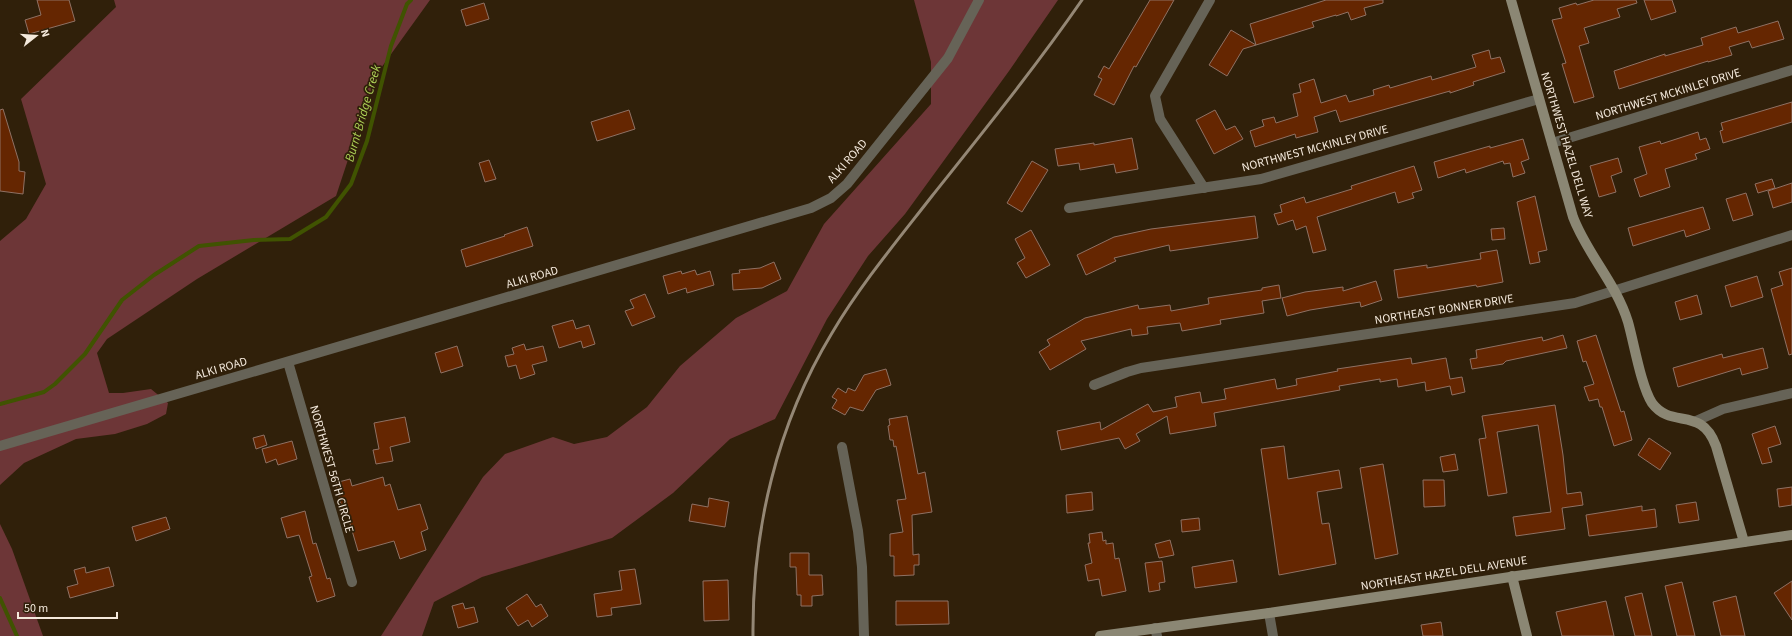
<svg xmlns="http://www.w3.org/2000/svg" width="1792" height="636" font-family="'Source Sans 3',sans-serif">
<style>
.green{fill:#6d3637}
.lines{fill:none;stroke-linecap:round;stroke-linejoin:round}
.stream{stroke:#405301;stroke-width:4}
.building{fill:#652601;stroke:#8f7164}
.street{stroke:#666357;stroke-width:10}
.secondary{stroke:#8b8774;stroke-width:10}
.rail{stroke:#948775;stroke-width:3}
.labels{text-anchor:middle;stroke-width:3.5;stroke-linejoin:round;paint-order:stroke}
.street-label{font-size:12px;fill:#f4e9dc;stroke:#30200a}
.water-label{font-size:13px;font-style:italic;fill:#aed357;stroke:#30200a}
</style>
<rect width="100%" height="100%" fill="#30200a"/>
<g class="green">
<path d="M114,0H430L376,75L336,196L197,279L107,339L97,353L109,393H123L151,389L168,403L166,414L147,424L115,434L76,439L24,463L0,485V241L26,219L46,184L21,99L116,7Z"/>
<path d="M914,0H1058L1009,71L905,214L868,256L827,319L775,419L730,439L673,493L612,538L482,577L434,602L422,636H381L483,477L505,454L553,437L574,444L607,437L647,407L680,366L736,318L787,291L824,224L931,104V62Z"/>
<path d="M0,524L12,549L43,636H0Z"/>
</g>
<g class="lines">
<g class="stream">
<path d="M0,404L44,392L55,384L85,354L122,300L154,275L199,246L254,240L290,239L326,217L351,184L367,141L391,46L407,4L411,0"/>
<path d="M0,598L17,636"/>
</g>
</g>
<g class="building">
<path d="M37,0H69L75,21L29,34L25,20L41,15Z"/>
<path d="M1150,0H1174L1136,67L1134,66L1114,105L1094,95L1102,79L1098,77L1104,66L1109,69Z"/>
<path d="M1326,0H1383V3L1364,8L1366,15L1351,20L1348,12L1336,16V15L1312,22L1314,27L1256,45L1250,24Z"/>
<path d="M1594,0H1636L1637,3L1617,9L1620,17L1584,28L1589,43L1579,46L1594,97L1574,103L1562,64L1566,63L1552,20L1562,18L1559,8L1576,3L1577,5Z"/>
<path d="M1644,0H1672L1676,12L1651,20Z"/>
<path d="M484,3L489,19L466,26L461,10Z"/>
<path d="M1778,21L1784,39L1752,48L1749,41L1729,47L1732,55L1708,62V61L1619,89L1614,71L1665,54V56L1703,45L1701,38L1736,27L1738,33Z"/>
<path d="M1231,30L1256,45L1243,49L1227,76L1209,65Z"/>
<path d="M1489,50L1491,59L1500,57L1505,72L1473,82L1474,85L1450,93V91L1340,122L1336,110L1314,117L1318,132L1296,138L1295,134L1255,147L1250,131L1264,126L1262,120L1274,117L1276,123L1298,116L1293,94L1301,92L1299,84L1314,79L1321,103L1346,95L1349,102L1374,95L1373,90L1389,85L1390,88L1431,76L1432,80L1476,67L1472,55Z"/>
<path d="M1792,102V122L1723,143L1720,131L1723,130L1721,123Z"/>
<path d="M3,109L19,162V171L25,172L23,194L0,191V110Z"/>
<path d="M629,110L635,129L597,141L591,122Z"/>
<path d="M1215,110L1226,130L1235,126L1243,139L1214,154L1196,120Z"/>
<path d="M1698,132L1700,140L1706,138L1710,149L1695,154L1697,159L1665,169L1670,187L1640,197L1634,179L1647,174L1639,147L1660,141L1661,144Z"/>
<path d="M1132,138L1138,169L1116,173L1114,164L1080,170L1079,163L1058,166L1055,149L1094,143V145Z"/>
<path d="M1523,139L1529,159L1521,162L1525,173L1513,177L1510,163L1504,164L1503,161L1466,173L1465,169L1438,178L1434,162L1490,146V148Z"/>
<path d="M1618,158L1622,172L1611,176L1616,192L1599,197L1590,166Z"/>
<path d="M489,160L496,179L485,182L479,163Z"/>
<path d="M1032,161L1048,170L1022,212L1007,203Z"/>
<path d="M1414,166L1422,190L1412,193L1414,198L1398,203L1395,192L1317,217L1326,250L1313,253L1306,226L1296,230L1293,220L1278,225L1274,214L1282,212L1280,205L1304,197L1306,203L1352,189L1351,186Z"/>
<path d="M1772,179L1775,188L1758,193L1755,184Z"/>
<path d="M1792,183V202L1773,208L1768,191Z"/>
<path d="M1746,193L1753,215L1733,221L1726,199Z"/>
<path d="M1535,196L1547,250L1538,252L1540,262L1530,264L1517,202Z"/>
<path d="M1703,207L1710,229L1686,237L1684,230L1633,246L1628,228Z"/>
<path d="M1255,216L1258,238L1170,251L1169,245L1114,258L1116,261L1086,275L1077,255L1114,237L1151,229Z"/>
<path d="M527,227L533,246L466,267L461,250L505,236L504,235Z"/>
<path d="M1504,228L1505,239L1492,240L1491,229Z"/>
<path d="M1031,230L1050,265L1026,278L1017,263L1025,258L1015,239Z"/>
<path d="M1497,250L1503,282L1477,287L1476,285L1398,298L1394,270L1427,265V268L1481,259L1480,253Z"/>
<path d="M774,262L781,279L762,288L733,290L732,274L740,273L739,270L760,268Z"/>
<path d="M1792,268V354L1789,355L1771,289L1783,285L1779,272Z"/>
<path d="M695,270L697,275L710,271L714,285L687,293L686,288L668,294L663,276L681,271L682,274Z"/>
<path d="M1757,276L1763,297L1731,307L1725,286Z"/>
<path d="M1376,281L1382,300L1361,307L1360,302L1310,310L1287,316L1282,298L1305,292L1343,287V291Z"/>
<path d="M1279,285L1281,298L1262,301L1264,313L1220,320L1221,324L1182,331L1180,323L1147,327L1148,334L1132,336L1131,329L1081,341L1086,349L1050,370L1039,352L1050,345L1047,340L1085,318L1138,305L1139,309L1170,305L1171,311L1209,304L1208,298L1262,290V288Z"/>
<path d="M645,294L655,317L632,326L625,311L634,308L630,300Z"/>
<path d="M1697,295L1702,314L1680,320L1675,302Z"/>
<path d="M573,320L576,329L589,325L595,344L583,348L581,341L559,348L552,326Z"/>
<path d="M1563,335L1567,348L1506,361L1503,364L1472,369L1470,359L1477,358L1476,350L1542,337L1543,341Z"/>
<path d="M1596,335L1621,412L1624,411L1632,440L1614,446L1602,407H1600L1598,399L1589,401L1584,387L1594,384L1586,361L1583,362L1577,341Z"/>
<path d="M524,344L526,350L543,346L547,361L532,365L535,374L520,379L516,365L508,367L505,356L514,354L512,348Z"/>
<path d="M457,346L463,366L441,373L435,353Z"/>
<path d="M1763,348L1768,368L1742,375L1740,368L1678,387L1673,368L1722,354L1723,358Z"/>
<path d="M1411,358L1412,364L1446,358L1450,379L1462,377L1465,392L1452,395L1450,386L1426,391L1425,382L1398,387L1397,379L1380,382V379L1339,386L1340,390L1214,413L1216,426L1170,434L1167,416L1136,434L1140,441L1125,449L1119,438L1061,450L1057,431L1100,422L1101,430L1148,404L1153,412L1177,407L1175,397L1200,392L1202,403L1226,399L1224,389L1275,379L1277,389L1297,385L1296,379L1338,371L1337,369Z"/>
<path d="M886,369L891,385L876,390L863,411L850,407L845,415L832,408L837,400L832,397L838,388L846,393L848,388L855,391L864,375Z"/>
<path d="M1555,405L1563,455L1567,494L1581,492L1583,505L1562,508L1565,529L1516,536L1513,517L1551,512L1538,425L1497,432L1507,493L1488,496L1479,439L1486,438L1482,416Z"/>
<path d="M907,416L918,474L925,472L932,512L912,515L913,555L919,554V565H914V575L894,576V556H890V534L903,532L897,500L906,499L896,446L894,447L893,440H890L888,426L890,425L889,419Z"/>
<path d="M405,417L410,442L390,447L393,461L376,464L373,450L379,449L374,423Z"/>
<path d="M1775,426L1781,444L1768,448L1772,462L1762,464L1752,434Z"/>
<path d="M264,435L267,445L256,449L253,438Z"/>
<path d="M1649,438L1671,453L1660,470L1638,455Z"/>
<path d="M292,441L297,459L278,465L276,459L266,463L262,449Z"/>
<path d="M1284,446L1288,479L1339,470L1342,488L1317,492L1322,524L1329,523L1336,564L1279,575L1261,449Z"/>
<path d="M1455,454L1458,470L1443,472L1440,457Z"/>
<path d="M1383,464L1398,554L1375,559L1360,468Z"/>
<path d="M383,477L385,486L390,484L398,510L420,504L428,529L421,532L426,550L400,559L394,541L358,551L346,510L343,511L335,483L350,479L352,486Z"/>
<path d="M1423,480H1444L1445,506L1424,507Z"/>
<path d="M1792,487V505L1779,507L1777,489Z"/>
<path d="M1092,492L1093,510L1067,513L1066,495Z"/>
<path d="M709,498L729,502L725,527L689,521L692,504L708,507Z"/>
<path d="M1696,502L1699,520L1679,523L1676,505Z"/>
<path d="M1642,506V511L1655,509L1657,527L1589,536L1586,515Z"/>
<path d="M305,511L313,544L316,543L327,579L330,578L335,596L317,602L309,577L312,576L299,535L287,538L281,518Z"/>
<path d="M166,517L170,529L136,541L132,527Z"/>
<path d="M1199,518L1200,530L1182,532L1181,520Z"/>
<path d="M1102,532L1103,541L1106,540V544L1113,543L1115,559L1119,558L1126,591L1102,596L1099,579L1088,581L1085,565L1092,563L1088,543H1090L1089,534Z"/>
<path d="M1170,540L1174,555L1159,558L1155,544Z"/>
<path d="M790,553H809V575H822L823,595L812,596V606H801V595H797L796,567H790Z"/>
<path d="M1233,560L1237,582L1195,588L1192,567Z"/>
<path d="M1162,561L1165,582L1159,583L1160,590L1149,592L1145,563Z"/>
<path d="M85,567L86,573L109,567L114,586L70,598L67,587L78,584L74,570Z"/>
<path d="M635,569L641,604L611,608L612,615L597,617L594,594L622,590L619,571Z"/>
<path d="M728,580L729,620L704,621L703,581Z"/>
<path d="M1792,581V620L1774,593Z"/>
<path d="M1682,582L1695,636H1677L1665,586Z"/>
<path d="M1642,593L1652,636H1635L1625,597Z"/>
<path d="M527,594L536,607L541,604L548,616L532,627L528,620L518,626L506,608Z"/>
<path d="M1736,596L1745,636H1721L1713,602Z"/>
<path d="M896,601H948L949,624L896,625Z"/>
<path d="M1606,601L1614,636H1562L1556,612Z"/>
<path d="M463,603L465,609L474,607L478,622L458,628L452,606Z"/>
<path d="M1441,622L1443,636H1423L1421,625Z"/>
</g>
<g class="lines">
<g class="street">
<path d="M1552,143L1792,70"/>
<path d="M1204,188L1160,119L1155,96L1210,0"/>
<path d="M1069,208L1261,179L1539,99"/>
<path d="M288,362L352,582"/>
<path d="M1094,385L1127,372L1141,368L1575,303L1792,235"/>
<path d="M1696,421L1723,409L1792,393"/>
<path d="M0,446L811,208L831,198L847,184L948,58L979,0"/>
<path d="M842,447L858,531L862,567L864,636"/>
<path d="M1269,613L1273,636"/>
<path d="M1155,628L1157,636"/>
</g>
<g class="secondary">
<path d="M1511,0L1573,217C1587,254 1616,283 1628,322C1634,343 1641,386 1652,403C1672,430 1701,405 1716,446L1744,542"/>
<path d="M1512,576L1527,636"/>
<path d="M1100,636L1269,613L1792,535"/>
</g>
<path class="rail" d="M753,636C752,530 777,424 832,333C861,284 897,241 932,196C983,132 1035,68 1082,0"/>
</g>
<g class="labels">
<g class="street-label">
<text transform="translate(1668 94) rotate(-17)" y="4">NORTHWEST MCKINLEY DRIVE</text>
<text transform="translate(1567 145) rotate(73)" y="4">NORTHWEST HAZEL DELL WAY</text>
<text transform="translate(1315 148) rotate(-15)" y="4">NORTHWEST MCKINLEY DRIVE</text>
<text transform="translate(847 161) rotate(-49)" y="4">ALKI ROAD</text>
<text transform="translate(532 277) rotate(-16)" y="4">ALKI ROAD</text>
<text transform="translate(1444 309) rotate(-9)" y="4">NORTHEAST BONNER DRIVE</text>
<text transform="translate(221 368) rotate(-16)" y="4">ALKI ROAD</text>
<text transform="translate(332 469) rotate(74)" y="4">NORTHWEST 56TH CIRCLE</text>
<text transform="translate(1444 573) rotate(-9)" y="4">NORTHEAST HAZEL DELL AVENUE</text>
</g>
<g class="water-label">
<text transform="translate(362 113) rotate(-74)" y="5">Burnt Bridge Creek</text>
</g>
</g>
<g transform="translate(36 36) rotate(73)" stroke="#30200a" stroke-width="3" paint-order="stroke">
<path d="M0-3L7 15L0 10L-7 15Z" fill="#f4e9dc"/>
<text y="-6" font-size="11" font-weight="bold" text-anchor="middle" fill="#f4e9dc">N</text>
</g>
<path d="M18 612v6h99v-6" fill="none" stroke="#f4e9dc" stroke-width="2"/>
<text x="24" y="612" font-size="12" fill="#f4e9dc" stroke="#30200a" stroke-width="3" paint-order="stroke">50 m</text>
</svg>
